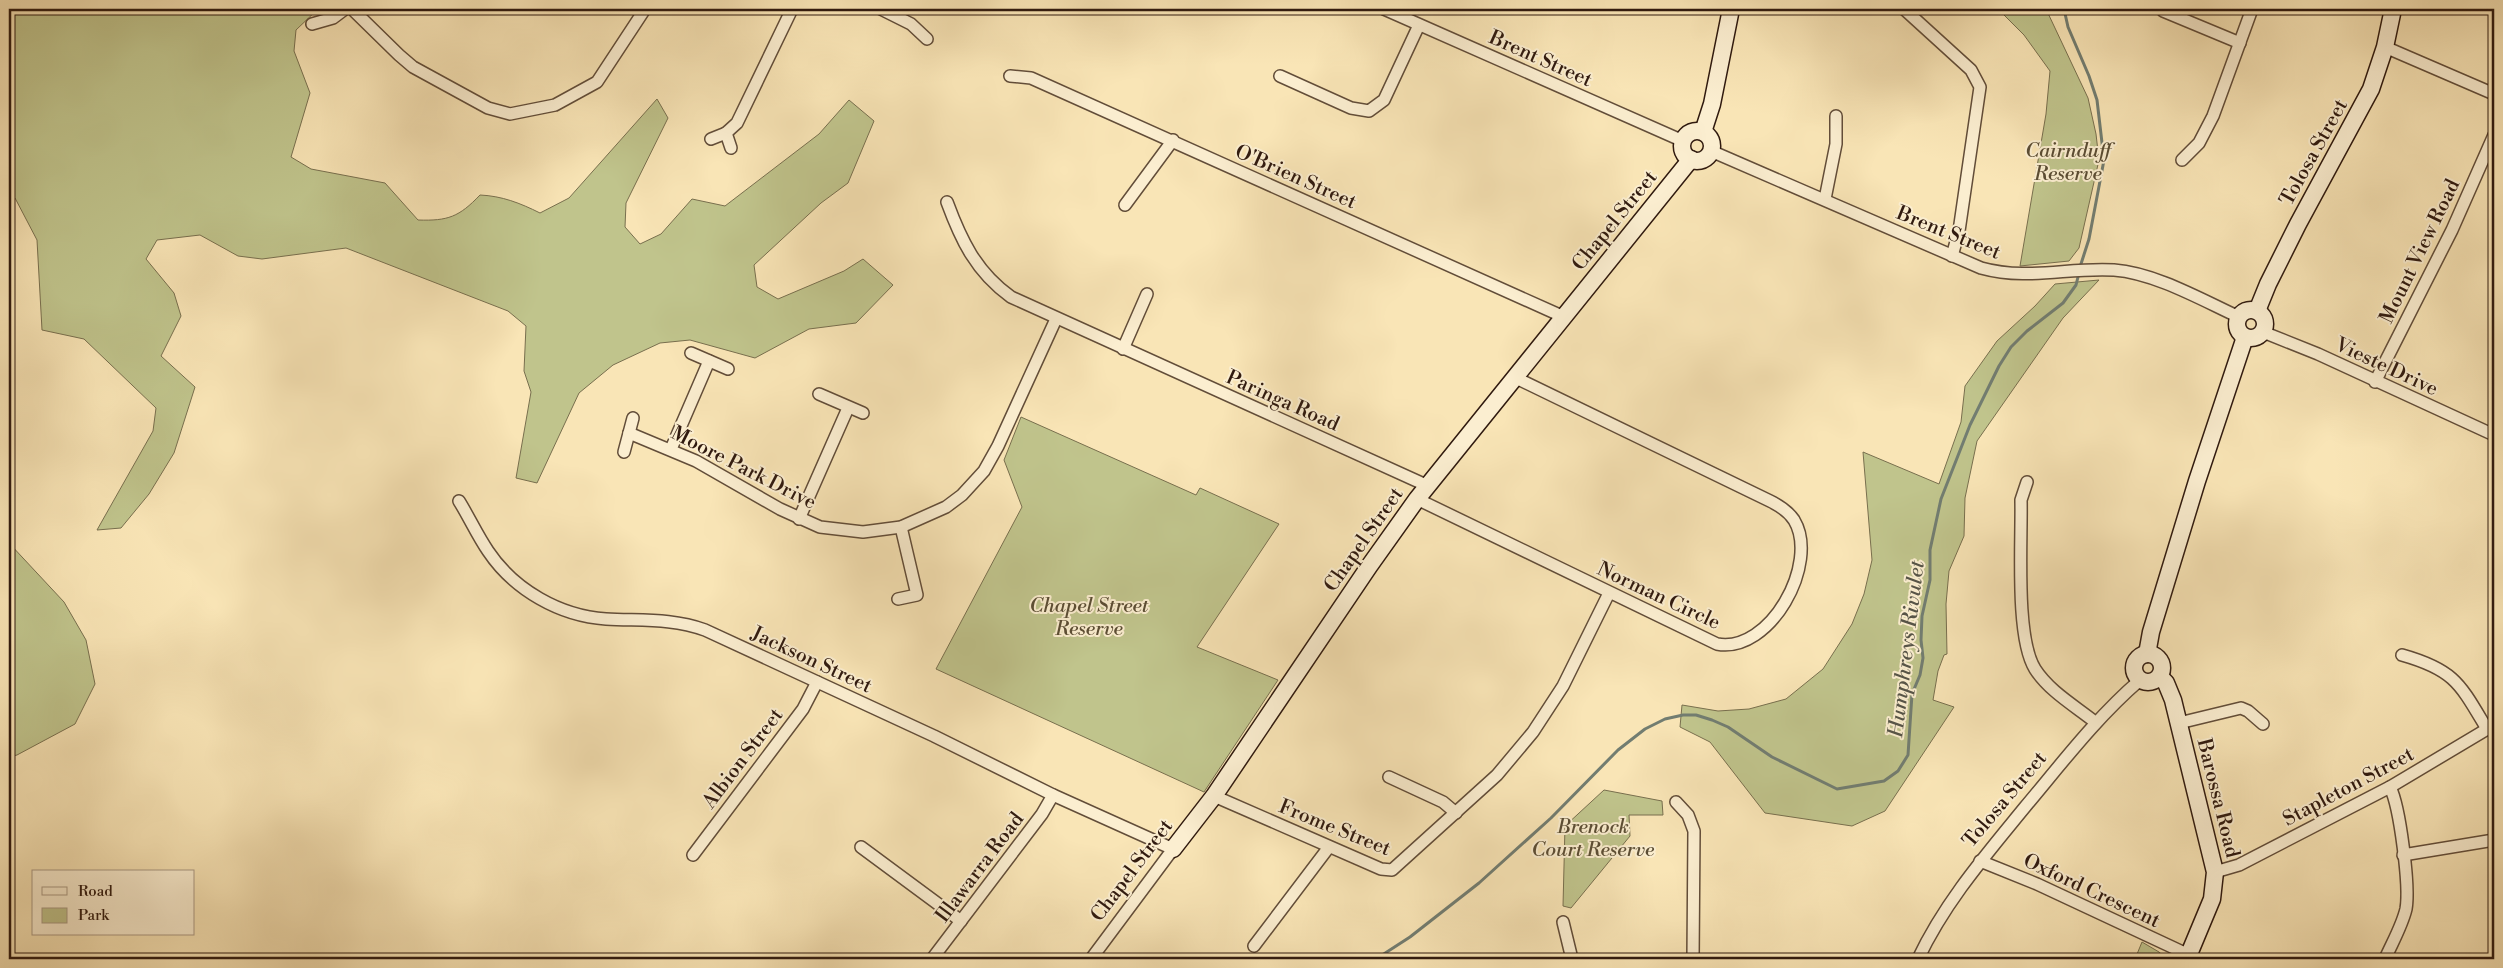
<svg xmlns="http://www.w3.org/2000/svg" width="2503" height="968" font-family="'Libre Bodoni',serif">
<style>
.green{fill:#c0c48c;stroke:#786f4e}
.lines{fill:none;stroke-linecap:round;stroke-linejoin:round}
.stream{stroke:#727d71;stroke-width:3}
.street-casing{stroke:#624d39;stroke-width:14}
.secondary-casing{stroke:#301a0f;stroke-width:19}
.street{stroke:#fbeed0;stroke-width:11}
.secondary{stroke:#fbeed0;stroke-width:16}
.labels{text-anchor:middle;stroke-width:4;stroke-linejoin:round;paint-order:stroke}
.street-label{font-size:20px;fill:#301a0f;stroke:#fbeed0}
.park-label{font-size:20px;font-style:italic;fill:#5b4d34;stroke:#fbeed0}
.water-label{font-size:21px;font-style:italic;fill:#565448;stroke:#fbeed0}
</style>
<rect width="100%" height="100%" fill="#f9e5b6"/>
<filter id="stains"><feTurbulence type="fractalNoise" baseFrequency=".004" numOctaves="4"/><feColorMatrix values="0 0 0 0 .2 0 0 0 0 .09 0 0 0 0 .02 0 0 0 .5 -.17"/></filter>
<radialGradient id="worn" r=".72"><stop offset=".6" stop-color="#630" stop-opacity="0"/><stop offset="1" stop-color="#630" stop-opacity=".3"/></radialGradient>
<g class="green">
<path d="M9,9H318L296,30L294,51L310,93L291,157L311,169L385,183L418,220C448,221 459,217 480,195C502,196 520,203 540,213L569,198L657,99L668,118L626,203L625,227L640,244L661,234L692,199L725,206L819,134L849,100L874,121L848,183L821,203L754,265L757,287L778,299L844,271L863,259L893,285L856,323L809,329L755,358L690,340L660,343L613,365L579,393L537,483L516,478L531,392L524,371L526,326L508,311L346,248L262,259L238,256L200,235L157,240L146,259L174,293L181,316L161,356L195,387L174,453L149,494L121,528L97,530L153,431L156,408L84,339L42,330L37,240L15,198L9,193Z"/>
<path d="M1998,9H2046L2088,98L2096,134L2099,160L2079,248L2069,261L2020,266L2046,114L2050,71L2024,35Z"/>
<path d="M2099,280L2063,318L1977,441L1965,498L1964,536L1949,571L1946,604L1947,654L1944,655L1938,671L1933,700L1954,707L1885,811L1852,826L1765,813L1710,742L1680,727L1682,705L1718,711L1749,709L1786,699L1823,669L1852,624L1864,594L1872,560L1863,452L1939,484L1961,422L1965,386L1997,341L2035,306L2055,284Z"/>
<path d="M1021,417L1196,495L1200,488L1279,524L1197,647L1278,680L1204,792L936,669L1022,507L1004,460Z"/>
<path d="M9,543L64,602L86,640L95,684L75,724L17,755L9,757Z"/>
<path d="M1604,790L1662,801L1663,815H1629L1630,836L1571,908L1563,906L1565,826Z"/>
<path d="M2142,942L2159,952L2167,959H2135Z"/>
</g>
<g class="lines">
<g class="stream">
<path d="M2064,9L2068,27L2089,76L2097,100L2104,160L2089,239L2080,267"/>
<path d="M1376,959L1410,937L1479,883L1551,818L1618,750L1645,729L1665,719L1683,715H1696L1712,720L1728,727L1772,757L1837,789L1884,781L1898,771L1908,755L1912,694L1920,675L1923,658L1921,640L1922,616L1930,580V550L1941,499L1970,425L1999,366L2011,347L2027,331L2063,303L2076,285L2079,273"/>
</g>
<defs>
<g id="street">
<path d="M352,9L399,55L413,67L488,108L510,114L555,105L597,82L645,9"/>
<path d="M881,9L911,24L927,39"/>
<path d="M1384,9L1683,141"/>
<path d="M1904,9L1971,70L1980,87L1959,231L1952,256"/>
<path d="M2163,11L2240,43"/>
<path d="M312,24L333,18L345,9"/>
<path d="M2385,47L2494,94"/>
<path d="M1010,76L1031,78L1564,317"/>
<path d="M1280,76L1351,108L1369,111L1384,100L1419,25"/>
<path d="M726,133L731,148"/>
<path d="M711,139L726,133L737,123L792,9"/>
<path d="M1711,151L1981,268C2028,281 2068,267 2114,270C2155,273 2202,300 2239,317"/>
<path d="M2182,160L2199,143L2213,116L2252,9"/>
<path d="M1825,199L1836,144V116"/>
<path d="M947,202C961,240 976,272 1011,297L1428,486"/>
<path d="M1125,205L1173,140"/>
<path d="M2263,332L2318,354L2494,435"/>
<path d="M1123,349L1147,294"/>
<path d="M691,353L728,369"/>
<path d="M2375,382L2452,230L2494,135"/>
<path d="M819,394L863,413"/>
<path d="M629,433L696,461L780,509L820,527L863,532L901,527L946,507L962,495L984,471L998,446L1056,319"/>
<path d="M671,449L709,361"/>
<path d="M624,452L633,418"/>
<path d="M2027,482L2021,500C2022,541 2015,637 2035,669C2049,691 2075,706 2095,722"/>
<path d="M1417,499L1717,644C1770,654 1820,563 1794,520C1788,511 1780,506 1770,501L1514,377"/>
<path d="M459,501C469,517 477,535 488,551C514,590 560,616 606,619C641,621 672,618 705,630L934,736L1053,795L1173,849L1091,959"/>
<path d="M799,519L848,408"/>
<path d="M898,599L917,595L901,527"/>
<path d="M2402,655C2455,670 2460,684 2487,729"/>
<path d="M2179,723L2241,708L2248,711L2263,724"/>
<path d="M1389,777L1443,802L1456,813"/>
<path d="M1214,796L1381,869L1392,870L1497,775L1533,732L1563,686L1609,593"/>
<path d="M1676,802L1688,815L1694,831L1693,959"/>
<path d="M861,847L961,921"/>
<path d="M693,855L803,709L817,682"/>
<path d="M2403,855L2494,840"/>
<path d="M1980,861L2037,884L2189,955"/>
<path d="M2215,872L2239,865L2390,787L2494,725"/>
<path d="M1563,922L1572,959"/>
<path d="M1254,946L1329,847"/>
<path d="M932,959L1042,814L1053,795"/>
<path d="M1918,959C1945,902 1985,856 2025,807C2062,763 2096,718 2140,680"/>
<path d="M2385,959C2392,943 2402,926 2406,909C2410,887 2400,807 2390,787"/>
</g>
<g id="secondary">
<circle cx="1697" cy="146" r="15"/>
<path d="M1703,132L1712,104L1731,9"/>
<circle cx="2251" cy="324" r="14"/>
<path d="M2257,311L2268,284L2298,224L2371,89L2385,47L2393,9"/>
<circle cx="2148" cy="668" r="14"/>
<path d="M2147,654L2151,632L2197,481L2245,337"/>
<path d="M2160,677L2166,683L2173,700L2215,872L2212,899L2187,959"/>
<path d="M1173,849L1214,796L1370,565L1417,499L1691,159"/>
</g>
</defs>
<use href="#street" class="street-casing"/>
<use href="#secondary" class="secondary-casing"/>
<use href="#street" class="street"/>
<use href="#secondary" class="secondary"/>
</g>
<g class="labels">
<g class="street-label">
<text transform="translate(1541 58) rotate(24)" y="7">Brent Street</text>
<text transform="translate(2313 152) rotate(-61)" y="7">Tolosa Street</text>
<text transform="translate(1296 176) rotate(24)" y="7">O'Brien Street</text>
<text transform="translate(1614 220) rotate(-51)" y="7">Chapel Street</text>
<text transform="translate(1949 232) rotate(22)" y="7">Brent Street</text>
<text transform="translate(2419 251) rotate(-64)" y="7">Mount View Road</text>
<text transform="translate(2387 366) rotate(25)" y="7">Vieste Drive</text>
<text transform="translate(1283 400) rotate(24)" y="7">Paringa Road</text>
<text transform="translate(744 467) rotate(27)" y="7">Moore Park Drive</text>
<text transform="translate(1363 539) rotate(-55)" y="7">Chapel Street</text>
<text transform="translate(1659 595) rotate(25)" y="7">Norman Circle</text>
<text transform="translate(812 659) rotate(25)" y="7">Jackson Street</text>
<text transform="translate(742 758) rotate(-53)" y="7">Albion Street</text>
<text transform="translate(2348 786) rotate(-28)" y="7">Stapleton Street</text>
<text transform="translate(2219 798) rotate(76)" y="7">Barossa Road</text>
<text transform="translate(2004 799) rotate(-50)" y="7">Tolosa Street</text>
<text transform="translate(1335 827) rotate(22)" y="7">Frome Street</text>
<text transform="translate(979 867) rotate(-53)" y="7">Illawarra Road</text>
<text transform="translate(1131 870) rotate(-53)" y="7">Chapel Street</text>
<text transform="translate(2092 890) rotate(25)" y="7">Oxford Crescent</text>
</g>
<g class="park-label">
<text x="2068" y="157">Cairnduff<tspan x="2068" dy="23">Reserve</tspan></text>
<text x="1089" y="612">Chapel Street<tspan x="1089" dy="23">Reserve</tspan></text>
<text x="1593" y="833">Brenock<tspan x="1593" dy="23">Court Reserve</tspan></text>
</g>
<g class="water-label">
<text transform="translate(1906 649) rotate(-83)" y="7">Humphreys Rivulet</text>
</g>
</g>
<rect width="2503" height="968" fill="none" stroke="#f9e5b6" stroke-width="30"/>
<rect x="10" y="10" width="2483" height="948" fill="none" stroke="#301a0f" stroke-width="2.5"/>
<rect x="15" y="15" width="2473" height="938" fill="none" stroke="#301a0f"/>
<rect x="32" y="870" width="162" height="65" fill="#fbeed0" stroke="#aa9983"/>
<rect x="42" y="887" width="25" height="8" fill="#fbeed0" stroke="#aa9983"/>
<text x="78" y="896" font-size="15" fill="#301a0f">Road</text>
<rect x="42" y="908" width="25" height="15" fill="#c0c48c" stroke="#aa9983"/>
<text x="78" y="920" font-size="15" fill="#301a0f">Park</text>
<rect width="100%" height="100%" filter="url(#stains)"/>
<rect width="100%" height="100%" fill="url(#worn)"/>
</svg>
